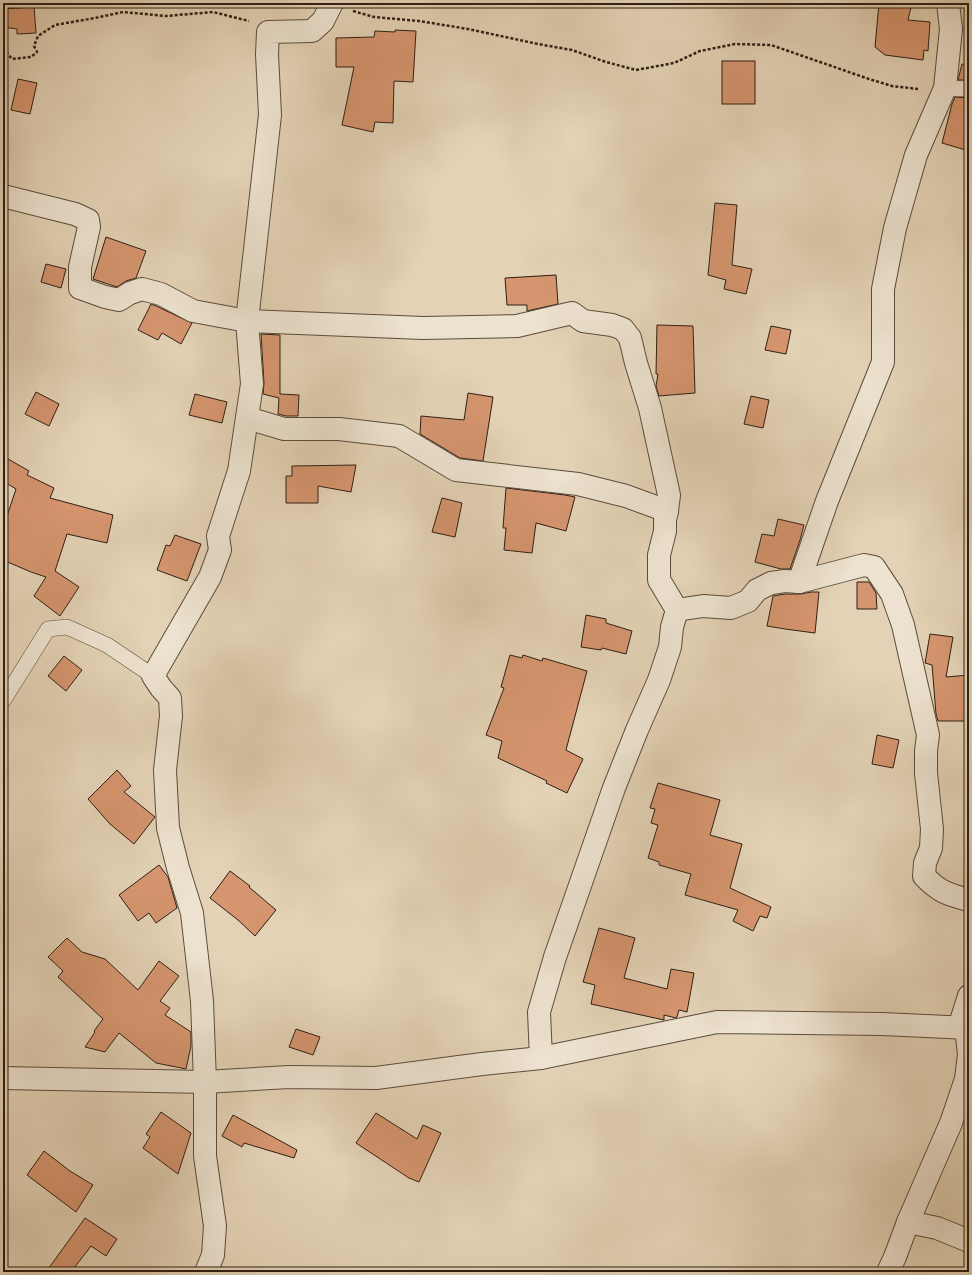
<svg xmlns="http://www.w3.org/2000/svg" width="972" height="1275" font-family="'Libre Bodoni',serif">
<style>
.building{fill:#d5956f;stroke:#2e1f15}
.lines{fill:none;stroke-linecap:round;stroke-linejoin:round}
.service-casing{stroke:#5b4c3d;stroke-width:16}
.minor-casing{stroke:#5b4c3d;stroke-width:24}
.path{stroke:#2e1f15;stroke-width:2.5;stroke-dasharray:3 2;stroke-linecap:butt}
.service{stroke:#ede2cf;stroke-width:15}
.minor{stroke:#ede2cf;stroke-width:22}
</style>
<rect width="100%" height="100%" fill="#e3d2b5"/>
<filter id="stains"><feTurbulence type="fractalNoise" baseFrequency=".005" numOctaves="4"/><feColorMatrix values="0 0 0 0 .2 0 0 0 0 .09 0 0 0 0 .02 0 0 0 .5 -.17"/></filter>
<radialGradient id="worn" r=".72"><stop offset=".6" stop-color="#630" stop-opacity="0"/><stop offset="1" stop-color="#630" stop-opacity=".3"/></radialGradient>
<g class="building">
<path d="M879,3H912L908,20L930,22L928,51L924,50L923,60L885,55L875,47Z"/>
<path d="M34,7L36,33L17,34V29L3,27V9Z"/>
<path d="M395,30L416,31L413,82L394,81L393,123L375,122L373,132L342,125L354,67H336V38L374,37L375,31L395,32Z"/>
<rect x="722" y="61" width="33" height="43"/>
<path d="M962,64L969,65V80H958Z"/>
<path d="M18,79L37,83L30,114L11,110Z"/>
<path d="M955,97L969,98V151L942,143L952,104Z"/>
<path d="M715,203L737,205L732,265L752,269L746,294L724,289L726,280L708,275Z"/>
<path d="M106,237L146,251L136,278L126,281L117,287L93,279Z"/>
<path d="M46,264L66,269L61,288L41,282Z"/>
<path d="M556,275L558,304L527,311V305H507L505,278Z"/>
<path d="M151,304L156,306L192,323L181,344L162,333L158,340L138,330Z"/>
<path d="M657,325L693,326L695,393L659,396L656,386L658,374H656Z"/>
<path d="M771,326L791,330L786,354L765,350Z"/>
<path d="M261,334L280,335V394L299,395L298,416H286L278,414L279,398L263,394L264,383Z"/>
<path d="M36,392L59,404L49,426L25,414Z"/>
<path d="M468,393L493,397L483,461L460,458L420,434L421,416L464,420Z"/>
<path d="M195,394L227,402L222,423L189,415Z"/>
<path d="M751,396L769,400L763,428L744,424Z"/>
<path d="M3,456L29,471L27,475L54,488L50,498L113,515L107,543L67,534L55,571L79,587L60,616L34,596L46,577L31,572L3,560V528L16,489L3,481Z"/>
<path d="M356,465L351,492L318,486V503H286V476H292V466Z"/>
<path d="M506,488L565,495L575,497L566,531L536,523L532,553L504,550L506,528H503Z"/>
<path d="M442,498L462,503L455,537L432,532Z"/>
<path d="M778,519L804,525L800,540L790,569H781L755,562L762,534L774,536Z"/>
<path d="M175,535L201,544L187,581L157,570L166,545L170,546Z"/>
<path d="M857,582H869L876,593L877,609H857Z"/>
<path d="M811,592H819L815,633L785,629L767,626L773,596L785,594H801Z"/>
<path d="M586,615L606,619V623L632,631L626,654L602,648L601,650L581,647Z"/>
<path d="M930,634L953,637L946,677L969,675V721H938L936,714L932,665L925,663Z"/>
<path d="M510,655L522,658L523,655L542,661L543,658L587,671L566,750L583,759L567,793L546,783L547,781L498,758L502,741L486,735L504,688L501,687Z"/>
<path d="M64,656L82,670L66,691L48,676Z"/>
<path d="M877,735L899,740L893,768L872,764Z"/>
<path d="M117,770L131,786L124,792L155,817L134,844L110,824L88,799Z"/>
<path d="M658,783L720,800L710,835L742,844L730,888L771,907L767,918L760,916L753,931L733,921L738,910L685,895L691,874L659,865V862L648,858L658,825L651,823L655,809L650,808Z"/>
<path d="M159,865L168,877L177,908L156,923L149,913L138,921L119,895Z"/>
<path d="M230,871L250,886L249,887L276,910L255,936L238,920L210,898Z"/>
<path d="M599,928L635,938L624,978L667,989L671,969L694,973L687,1012L679,1010L677,1017L676,1018L664,1015V1020L591,1004L595,985L583,982Z"/>
<path d="M67,938L82,952L105,959L138,990L159,961L179,976L160,1001L170,1008L165,1015L191,1032V1046L186,1069L156,1063L119,1033L105,1052L85,1047L95,1032L94,1031L103,1019L58,977L63,971L48,957Z"/>
<path d="M296,1029L320,1037L313,1055L289,1047Z"/>
<path d="M161,1112L191,1133L178,1174L143,1148L150,1137L146,1134Z"/>
<path d="M376,1113L417,1139L423,1125L441,1133L419,1182L409,1178L356,1143Z"/>
<path d="M233,1115L297,1150L294,1158L244,1143L242,1147L222,1136Z"/>
<path d="M44,1151L70,1171L93,1185L76,1212L27,1175Z"/>
<path d="M85,1218L117,1239L106,1256L91,1246L71,1272H46Z"/>
</g>
<g class="lines">
<defs>
<g id="service">
<path d="M945,88L969,89"/>
<path d="M3,701L48,629L67,627L107,645L153,676"/>
</g>
<g id="minor">
<path d="M3,196L75,214L88,220L89,227L80,267V288L105,297L119,300L130,293L142,289L161,294L193,311L247,321L423,328L517,326L572,313L583,321L612,325L623,329L630,338L636,363L650,408L669,495L667,511L665,520V531L659,555V580L677,610L672,627L670,647L659,680L637,730L614,788L555,957L539,1012L541,1058"/>
<path d="M247,418L284,429H339L399,436L456,470L578,484L626,496L667,511"/>
<path d="M799,582L827,501L883,362V289L895,228L916,155L945,88L951,29L948,3"/>
<path d="M677,610L703,606L731,608L748,601L757,590L771,583L785,581L799,582L864,565L874,567L892,594L903,625L928,735L926,751V773L932,829L931,848L925,863L924,876C939,892 949,895 969,900"/>
<path d="M3,1078L205,1082L289,1077L376,1078L482,1064L541,1058L717,1022L882,1024L969,1028"/>
<path d="M908,1222L937,1228L969,1241"/>
<path d="M206,1272L213,1255L215,1226L205,1156V1082L202,1001L192,913L178,868L168,828L165,770L171,716L170,698L161,688L153,676L210,577L220,550L218,536L239,471L252,384L247,321L270,115L267,54L268,32L312,31L323,21L332,3"/>
<path d="M888,1272L895,1257L908,1222L951,1123L966,1079L969,1054L966,1028L962,1018L969,996"/>
</g>
</defs>
<use href="#service" class="service-casing"/>
<use href="#minor" class="minor-casing"/>
<g class="path">
<path d="M353,11L374,17L419,21L468,29L538,44L572,50L606,62L636,70L674,63L700,51L735,44L771,45L869,79L892,86L918,89"/>
<path d="M3,48L12,59L31,57L37,52L34,46L38,36L55,25L95,18L123,12L166,16L213,12L249,21"/>
</g>
<use href="#service" class="service"/>
<use href="#minor" class="minor"/>
</g>
<rect width="972" height="1275" fill="none" stroke="#e3d2b5" stroke-width="16"/>
<rect x="4" y="4" width="964" height="1267" fill="none" stroke="#2e1f15" stroke-width="2"/>
<rect x="8" y="8" width="956" height="1259" fill="none" stroke="#2e1f15"/>
<rect width="100%" height="100%" filter="url(#stains)"/>
<rect width="100%" height="100%" fill="url(#worn)"/>
</svg>
